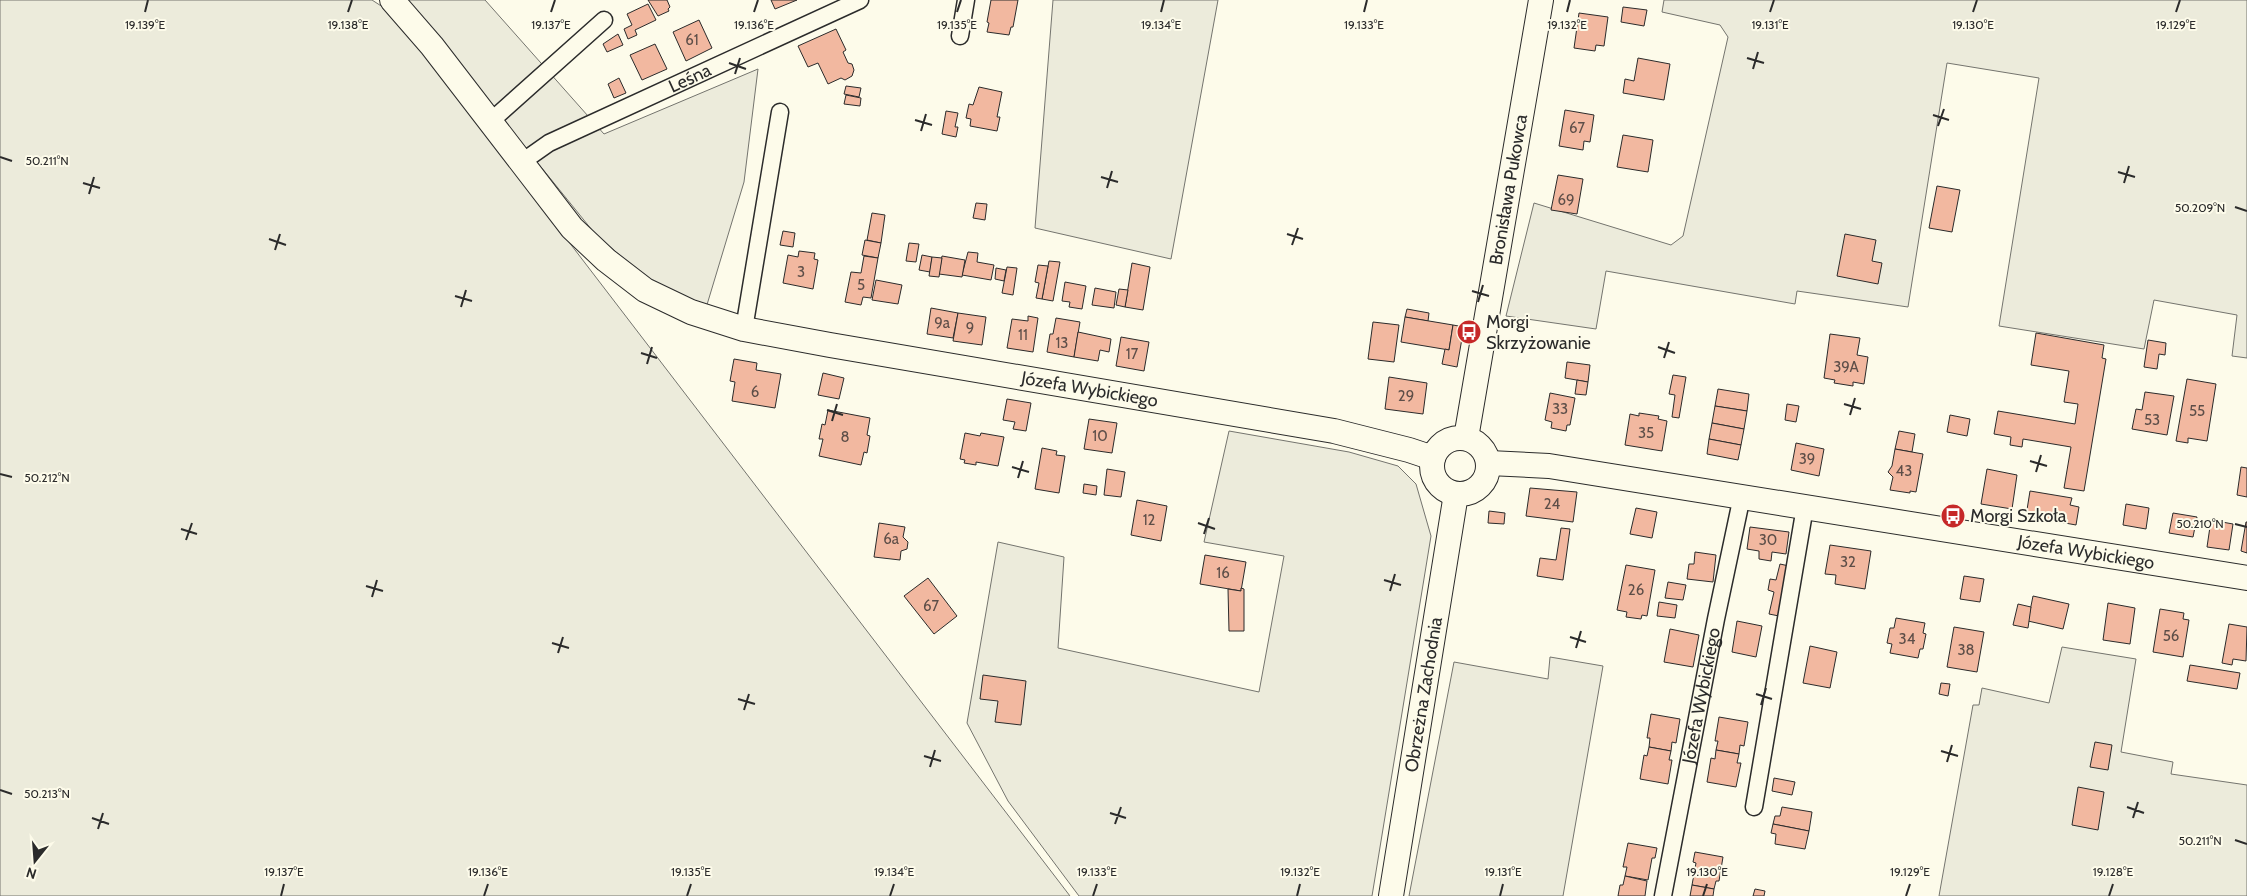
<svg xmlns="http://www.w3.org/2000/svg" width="2247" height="896" font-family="Cabin,sans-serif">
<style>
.green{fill:#ecebdb;stroke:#74746e}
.building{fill:#f2b8a0;stroke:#2b2b2b}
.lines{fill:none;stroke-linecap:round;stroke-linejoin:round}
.street-casing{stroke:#2b2b2b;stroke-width:19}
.secondary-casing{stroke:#2b2b2b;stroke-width:26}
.street{stroke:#fdfbea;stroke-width:16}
.secondary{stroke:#fdfbea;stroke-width:24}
.ticks{fill:none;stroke:#2b2b2b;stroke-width:2}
.labels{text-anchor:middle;stroke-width:4;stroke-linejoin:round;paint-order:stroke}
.number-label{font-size:15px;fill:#5d4e48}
.street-label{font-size:18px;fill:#2b2b2b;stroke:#fdfbea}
.poi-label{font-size:18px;fill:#2b2b2b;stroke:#fdfbea;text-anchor:start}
.ticks-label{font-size:12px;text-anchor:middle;fill:#2b2b2b;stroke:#fdfbea;stroke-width:4;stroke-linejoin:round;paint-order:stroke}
</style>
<rect width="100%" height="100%" fill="#fdfbea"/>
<g class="green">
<path d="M0,0H372L395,15L1070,896H0Z"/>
<path d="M406,0H485L604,134L758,69L744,182L706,308L649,280L596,235Z"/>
<path d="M1053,0H1218L1171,259L1035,228Z"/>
<path d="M1664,0H2247V358L2232,356L2237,315L2154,300L2144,349L1999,326L2039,78L1947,63L1908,307L1797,291L1795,304L1606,271L1596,329L1506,316L1534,203L1671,245L1683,236L1728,37L1720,25L1662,12Z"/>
<path d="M1229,431L1349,452L1398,466L1416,484L1431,536L1372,896H1079L1008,801L967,723L998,542L1064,557L1058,648L1259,692L1284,556L1204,542Z"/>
<path d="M2062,647L2136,659L2121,752L2173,762L2171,774L2247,785V896H1939L1973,705H1979L1982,688L2049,703Z"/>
<path d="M1550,657L1603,666L1563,896H1409L1454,662L1548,679Z"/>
</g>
<g class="building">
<path d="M648,0H667L670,7L668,9L669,11L658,16Z"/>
<path d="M771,0H797L775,9Z"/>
<path d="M991,0H1018L1013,27H1011L1009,35L987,32L989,23L987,22Z"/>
<path d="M648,4L656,20L635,30L637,35L628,39L624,29L632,25L627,14Z"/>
<path d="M1623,7L1647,10L1644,26L1621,22Z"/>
<path d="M1579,13L1608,17L1604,46L1596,45L1595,51L1574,48Z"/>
<path d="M699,20L712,48L686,61L673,32Z"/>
<path d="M836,29L846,50L843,52L848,63L852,64L854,70L852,76L845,80L841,78L828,84L818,63L808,67L798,46Z"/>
<path d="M618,34L623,45L607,52L603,44Z"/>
<path d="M655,44L667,69L642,80L630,55Z"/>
<path d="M1638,58L1670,64L1664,100L1623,93L1625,79L1634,81Z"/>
<path d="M619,78L626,93L614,98L608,84Z"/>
<path d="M846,86L861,88L859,97L844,94Z"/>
<path d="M979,87L1002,92L997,117H1000L997,131L970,126L971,119L966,118L969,104L973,105Z"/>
<path d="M846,95L861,98L860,106L844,104Z"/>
<path d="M1565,110L1594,115L1590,142L1584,141L1583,150L1559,146Z"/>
<path d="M946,111L958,113L955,127H958L956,137L942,134Z"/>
<path d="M1623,135L1653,140L1648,172L1617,167Z"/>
<path d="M1558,175L1583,179L1577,214L1551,210Z"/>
<path d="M1937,186L1960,190L1952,232L1929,228Z"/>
<path d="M976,203L987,204L985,220L973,218Z"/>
<path d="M872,213L885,215L881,243L867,240Z"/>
<path d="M783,231L795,233L793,247L780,245Z"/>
<path d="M1845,234L1876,240L1872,261L1882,263L1878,284L1837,276Z"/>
<path d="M865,240L881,243L878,258L862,255Z"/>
<path d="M909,243L919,244L916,262L906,261Z"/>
<path d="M799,251L815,253L814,259L818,260L813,289L783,283L788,255L798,257Z"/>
<path d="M968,252L978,253L977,262L994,265L991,280L962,275Z"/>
<path d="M922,255L932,257L930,272L919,270Z"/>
<path d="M864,256L878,258L871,298L863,297L861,305L845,302L851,272L861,273Z"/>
<path d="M942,256L965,260L962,277L939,274Z"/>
<path d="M932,257L942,258L939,277L929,276Z"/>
<path d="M1049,261L1060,262L1053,301L1042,299Z"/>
<path d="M1132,263L1150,267L1143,310L1125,307Z"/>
<path d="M1038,265L1048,266L1042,299L1036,298L1039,283L1035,282Z"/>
<path d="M1007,267L1017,268L1013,295L1002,293Z"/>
<path d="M996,268L1006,270L1004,281L995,279Z"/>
<path d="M876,280L902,285L898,304L872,300Z"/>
<path d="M1065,282L1086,286L1082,309L1069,307L1070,302L1062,301Z"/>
<path d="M1095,288L1116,292L1114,308L1092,305Z"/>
<path d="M1119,289L1128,290L1125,307L1116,305Z"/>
<path d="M931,308L958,313L953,338L927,334Z"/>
<path d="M1407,309L1429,313L1428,321L1405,317Z"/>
<path d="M958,313L986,317L982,345L953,341Z"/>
<path d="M1028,316L1038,318L1033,352L1007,348L1012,319L1028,321Z"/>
<path d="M1405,317L1453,325L1449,350L1401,342Z"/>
<path d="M1056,318L1080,322L1074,357L1047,352L1050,334H1053Z"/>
<path d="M1373,322L1399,325L1394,362L1368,359Z"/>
<path d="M1453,325L1464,327L1457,367L1442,364L1445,349L1449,350Z"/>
<path d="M1078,332L1111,339L1109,352L1100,350L1098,361L1074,357Z"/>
<path d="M2036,333L2104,345L2102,358L2106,359L2084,491L2064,488L2071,447L2023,439L2022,447L2010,445L2011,437L1994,434L1998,411L2075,424L2078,404L2064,402L2069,371L2031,365Z"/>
<path d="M1830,334L1860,338L1857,355L1868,357L1864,384L1853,382V386L1834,383L1835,380L1824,378Z"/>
<path d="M1121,337L1149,342L1144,371L1116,366Z"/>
<path d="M2148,340L2166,343L2165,355L2159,354L2157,369L2144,367Z"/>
<path d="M734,359L757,363L756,370L781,374L775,408L732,401L735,382L730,381Z"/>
<path d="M1567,362L1590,365L1588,382L1565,378Z"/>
<path d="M823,373L844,378L839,399L818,395Z"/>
<path d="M1673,375L1686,377L1679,418L1672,417L1675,395L1669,394Z"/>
<path d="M1389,377L1427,383L1423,414L1385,409Z"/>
<path d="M2187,379L2216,384L2207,441L2188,438V443L2176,441Z"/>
<path d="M1577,380L1588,382L1586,395L1575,394Z"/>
<path d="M1718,389L1749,394L1747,411L1715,406Z"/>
<path d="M2145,392L2174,396L2167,435L2132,429L2136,409L2142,410Z"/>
<path d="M1550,393L1575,398L1570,425H1567L1566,431L1551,428L1552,422L1545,420Z"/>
<path d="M1007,399L1031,403L1026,431L1013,429L1015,422L1003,420Z"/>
<path d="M1787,404L1799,406L1796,422L1785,420Z"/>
<path d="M1715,406L1747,411L1744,429L1712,423Z"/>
<path d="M828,410L870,418L867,435L870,436L867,453L864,452L861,465L819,456L823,439H819L822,424L825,425Z"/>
<path d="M1639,413L1659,416L1658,419L1667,421L1662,451L1625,445L1630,414L1639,416Z"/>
<path d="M1950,415L1970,419L1967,436L1947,432Z"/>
<path d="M1089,419L1117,423L1112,453L1084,449Z"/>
<path d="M1712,423L1744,429L1741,445L1709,439Z"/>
<path d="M1899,431L1915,434L1912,452L1895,449Z"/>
<path d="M965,433L980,436L981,433L1004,437L998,466L976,462V465L964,463L965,460L960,459Z"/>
<path d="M1709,439L1741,445L1738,460L1707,454Z"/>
<path d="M1796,443L1824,449L1819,476L1791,470Z"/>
<path d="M1042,448L1057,451L1056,455L1065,456L1059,493L1035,489Z"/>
<path d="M1895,449L1923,454L1916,492L1910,491V493L1890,490L1893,477L1888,472L1892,466Z"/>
<path d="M2241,467L2247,468V497L2237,495Z"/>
<path d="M1107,469L1125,472L1121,497L1104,495Z"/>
<path d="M1987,469L2017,475L2012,509L1981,504Z"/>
<path d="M1084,484L1097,486L1096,495L1083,493Z"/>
<path d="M1530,488L1577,492L1573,522L1526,516Z"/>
<path d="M2030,491L2072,498L2070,505L2079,507L2076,525L2026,516Z"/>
<path d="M1137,500L1167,506L1161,541L1131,535Z"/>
<path d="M2126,504L2149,508L2146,529L2123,525Z"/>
<path d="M1636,508L1657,512L1652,538L1630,534Z"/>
<path d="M1489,511L1505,513L1504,524L1488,523Z"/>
<path d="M2173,513L2197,517L2193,537L2169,533Z"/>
<path d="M2211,520L2233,524L2229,550L2207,547Z"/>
<path d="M2246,522H2247V553L2241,551Z"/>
<path d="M879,523L905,527L903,537L908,542L907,549L901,551L900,560L874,557Z"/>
<path d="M1750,527L1789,532L1786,554L1772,552L1771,561L1759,559V551L1747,549Z"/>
<path d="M1561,528L1570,529L1563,580L1537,576L1540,558L1556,560Z"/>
<path d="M1830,545L1871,551L1865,589L1835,584L1836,575L1825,574Z"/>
<path d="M1695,552L1716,555L1713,582L1687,579L1689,564H1694Z"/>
<path d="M1205,555L1246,562L1241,591L1200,584Z"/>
<path d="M1780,564L1789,566L1779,616L1769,614L1774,592L1768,590L1770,579L1776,580Z"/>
<path d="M1626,565L1655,570L1647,616L1642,615L1641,619L1626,617L1627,612L1617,610Z"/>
<path d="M1964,576L1984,579L1980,602L1960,599Z"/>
<path d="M928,578L957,616L934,634L904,596Z"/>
<path d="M1668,582L1686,585L1683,600L1665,598Z"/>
<path d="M1241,588L1244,589V631H1229L1228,589L1241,591Z"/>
<path d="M2033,596L2069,604L2063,629L2028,621Z"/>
<path d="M1659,602L1677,605L1675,618L1657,616Z"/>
<path d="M2108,603L2135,608L2130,644L2103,640Z"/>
<path d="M2018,604L2031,607L2028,628L2013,625Z"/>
<path d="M2160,609L2184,613L2183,619L2189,620L2183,657L2153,652Z"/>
<path d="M1896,618L1925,623L1923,633L1926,634L1923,649H1920L1918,658L1890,653L1892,644L1887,643L1890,628H1894Z"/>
<path d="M1737,621L1762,626L1756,657L1732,652Z"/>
<path d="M2229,624L2247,627L2246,661L2233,659L2232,665L2222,663Z"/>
<path d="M1954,627L1984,632L1977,672L1947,667Z"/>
<path d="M1670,629L1699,635L1693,667L1664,662Z"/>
<path d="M1810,646L1837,652L1830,688L1803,683Z"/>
<path d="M2190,665L2240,673L2237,689L2187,681Z"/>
<path d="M983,675L1026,681L1021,725L995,722L998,701L980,699Z"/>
<path d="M1941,683L1950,684L1948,696L1939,694Z"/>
<path d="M1651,714L1680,719L1676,743L1672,742L1671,751L1649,747L1650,738H1647Z"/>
<path d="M1719,717L1748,722L1744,746L1740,745L1739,754L1716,750L1718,741H1715Z"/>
<path d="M2095,742L2112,745L2108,770L2090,767Z"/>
<path d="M1649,747L1671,751L1669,760H1672L1668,784L1640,779L1644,755L1647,756Z"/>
<path d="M1716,750L1739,754L1737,763H1741L1736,787L1707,782L1711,758L1715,759Z"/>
<path d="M1774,778L1795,782L1792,795L1772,791Z"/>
<path d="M2078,787L2104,792L2098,830L2072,825Z"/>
<path d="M1782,807L1812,812L1809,831L1773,824L1775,816H1780Z"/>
<path d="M1773,824L1809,831L1805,849L1775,844L1776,834L1771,833Z"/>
<path d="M1628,843L1657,848L1655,858H1652L1648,880L1625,876L1627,867H1623Z"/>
<path d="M1695,852L1723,857L1719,881H1716L1714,889L1692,885L1696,863L1693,862Z"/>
<path d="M1625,876L1647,881L1645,896H1618L1620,885H1623Z"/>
<path d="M1692,885L1714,889L1713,896H1690Z"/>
<path d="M1755,889L1765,891L1764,896H1753Z"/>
</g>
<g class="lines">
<defs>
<g id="street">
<path d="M960,36L966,0"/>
<path d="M491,121L604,20"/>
<path id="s1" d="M522,162L549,143L860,0"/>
<path d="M744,329L780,112"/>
<path d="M1754,807L1805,507"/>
<path id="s2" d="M1663,896L1716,619L1742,496"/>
</g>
<g id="secondary">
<path id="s3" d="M392,0L432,46L572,228L606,260L645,290L691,312L744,329L830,345L1334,431L1409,450L1433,458"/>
<circle cx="1460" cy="466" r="28"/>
<path id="s4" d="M1466,438L1541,0"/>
<path id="s5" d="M1489,463L1549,466L2247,578"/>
<path id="s6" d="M1391,896L1456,494"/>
</g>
</defs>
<use href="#street" class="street-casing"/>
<use href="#secondary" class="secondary-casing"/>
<use href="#street" class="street"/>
<use href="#secondary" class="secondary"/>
</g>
<path class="ticks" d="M145,12L148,0M348,12L352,0M551,12L555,0M754,12L758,0M957,12L961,0M1161,12L1164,0M1364,12L1367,0M1567,12L1570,0M1770,12L1774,0M1973,12L1977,0M2176,12L2180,0M1747,58L1764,63M729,63L746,69M1753,69L1758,52M735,74L740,58M1933,115L1949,120M915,120L932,125M1938,126L1944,109M921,131L926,114M0,157L12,161M2118,172L2135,177M1101,177L1118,182M83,183L100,188M2124,183L2129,166M1107,188L1112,171M89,194L94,177M2235,207L2247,211M1287,234L1303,239M269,239L286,245M1292,245L1298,228M275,250L280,234M1472,291L1489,296M455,296L472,301M1478,302L1483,285M461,307L466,290M1658,347L1675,353M641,353L657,358M1664,358L1669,342M647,364L652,347M1844,404L1861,409M827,410L843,415M1850,415L1855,398M832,421L837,404M2030,461L2047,466M1012,467L1029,472M2036,472L2041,455M0,474L12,477M1018,478L1023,461M1198,523L1215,529M2235,524L2247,527M181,529L197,534M1204,534L1209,518M186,540L192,523M1384,580L1401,585M366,586L383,591M1390,591L1395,574M372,597L377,580M1570,637L1586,642M552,643L569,648M1576,648L1581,631M558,653L563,637M1756,694L1772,699M738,699L755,704M1761,705L1766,688M744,710L749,694M1941,751L1958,756M924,756L941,761M1947,762L1952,745M930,767L935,750M0,790L12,794M2127,807L2144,813M1110,813L1126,818M92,818L109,824M2133,818L2138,802M1115,824L1121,807M98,829L103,813M2235,840L2247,844M281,896L284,884M484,896L488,884M687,896L691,884M890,896L894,884M1093,896L1097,884M1297,896L1300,884M1500,896L1503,884M1703,896L1707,884M1906,896L1910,884M2109,896L2113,884"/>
<defs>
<symbol id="bus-disc" viewBox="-11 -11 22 22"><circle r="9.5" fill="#c62828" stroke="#fdfbea"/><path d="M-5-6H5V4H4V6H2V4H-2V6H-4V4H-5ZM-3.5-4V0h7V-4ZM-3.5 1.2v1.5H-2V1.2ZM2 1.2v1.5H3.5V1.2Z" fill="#fff"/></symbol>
</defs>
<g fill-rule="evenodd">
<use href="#bus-disc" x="1455" y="318" width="28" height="28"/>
<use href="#bus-disc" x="1939" y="502" width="28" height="28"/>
</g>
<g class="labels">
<g class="number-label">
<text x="692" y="45">61</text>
<text x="1577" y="133">67</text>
<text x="1566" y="205">69</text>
<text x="801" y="277">3</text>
<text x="861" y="290">5</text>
<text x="942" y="328">9a</text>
<text x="970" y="333">9</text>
<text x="1023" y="340">11</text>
<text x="1062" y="348">13</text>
<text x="1132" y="359">17</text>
<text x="1846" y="372">39A</text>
<text x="755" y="397">6</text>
<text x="1406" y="401">29</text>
<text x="1560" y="414">33</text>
<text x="2197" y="416">55</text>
<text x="2152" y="425">53</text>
<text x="1646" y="438">35</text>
<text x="1100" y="441">10</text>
<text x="845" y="442">8</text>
<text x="1807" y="464">39</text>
<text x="1904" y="476">43</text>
<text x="1552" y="509">24</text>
<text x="1149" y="525">12</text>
<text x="891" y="544">6a</text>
<text x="1768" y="545">30</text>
<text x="1848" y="567">32</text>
<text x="1223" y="578">16</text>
<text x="1636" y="595">26</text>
<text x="931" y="611">67</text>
<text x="2171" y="641">56</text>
<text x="1907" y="644">34</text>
<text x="1966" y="655">38</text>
</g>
<g class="street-label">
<text dy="6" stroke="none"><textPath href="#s1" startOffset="188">Leśna</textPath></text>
<text dy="6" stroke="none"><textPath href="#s4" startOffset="252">Bronisława Pukowca</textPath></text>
<text dy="6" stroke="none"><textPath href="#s3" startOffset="844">Józefa Wybickiego</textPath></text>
<text dy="6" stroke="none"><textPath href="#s5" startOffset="604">Józefa Wybickiego</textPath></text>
<text dy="6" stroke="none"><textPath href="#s6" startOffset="204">Obrzeżna Zachodnia</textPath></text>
<text dy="6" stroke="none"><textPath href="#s2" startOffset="204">Józefa Wybickiego</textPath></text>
</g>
<g class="poi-label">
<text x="1486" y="328">Morgi<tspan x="1486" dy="21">Skrzyżowanie</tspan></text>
<text x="1970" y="522">Morgi Szkoła</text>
</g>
</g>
<g class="ticks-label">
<text x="145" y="29">19.139°E</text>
<text x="348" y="29">19.138°E</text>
<text x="551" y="29">19.137°E</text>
<text x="754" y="29">19.136°E</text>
<text x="957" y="29">19.135°E</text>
<text x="1161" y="29">19.134°E</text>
<text x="1364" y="29">19.133°E</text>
<text x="1567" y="29">19.132°E</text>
<text x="1770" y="29">19.131°E</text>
<text x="1973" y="29">19.130°E</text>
<text x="2176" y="29">19.129°E</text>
<text x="47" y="165">50.211°N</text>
<text x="2200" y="212">50.209°N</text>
<text x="47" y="482">50.212°N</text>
<text x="2200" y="528">50.210°N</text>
<text x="47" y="798">50.213°N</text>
<text x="2200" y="845">50.211°N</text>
<text x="284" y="876">19.137°E</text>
<text x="488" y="876">19.136°E</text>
<text x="691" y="876">19.135°E</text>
<text x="894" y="876">19.134°E</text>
<text x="1097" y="876">19.133°E</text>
<text x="1300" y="876">19.132°E</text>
<text x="1503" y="876">19.131°E</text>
<text x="1707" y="876">19.130°E</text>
<text x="1910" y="876">19.129°E</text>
<text x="2113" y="876">19.128°E</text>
</g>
<g transform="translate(35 861) rotate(197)" stroke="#fdfbea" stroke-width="4" paint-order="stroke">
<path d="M0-4L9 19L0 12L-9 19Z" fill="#2b2b2b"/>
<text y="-8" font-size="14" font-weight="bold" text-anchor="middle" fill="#2b2b2b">N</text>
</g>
</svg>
